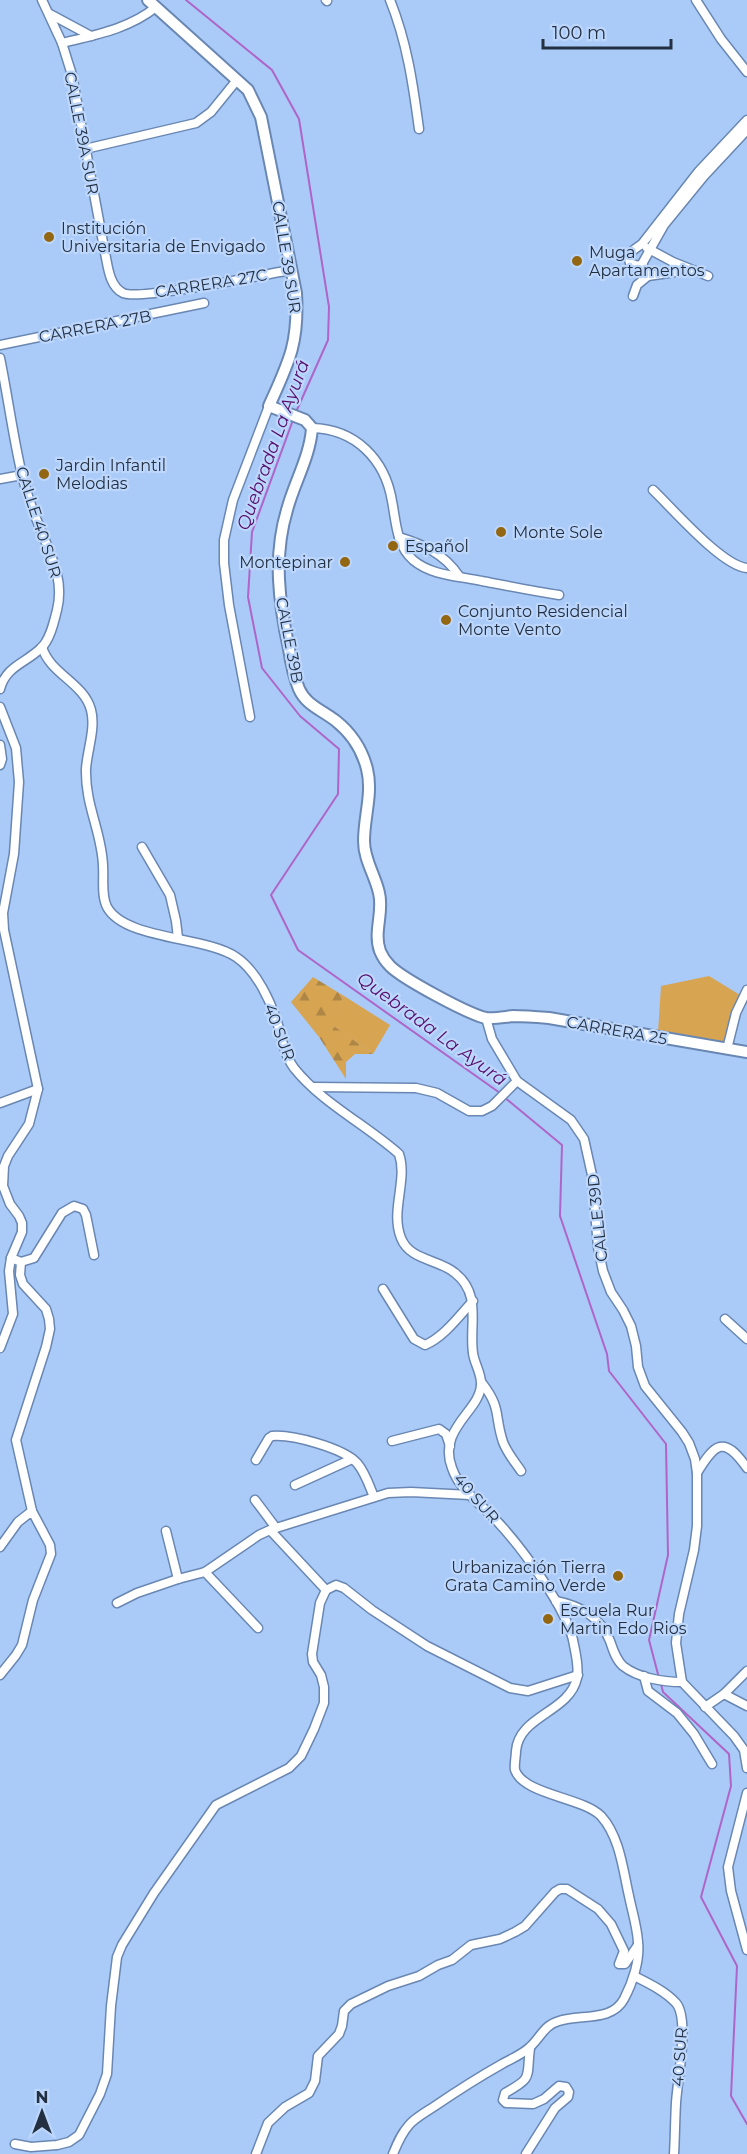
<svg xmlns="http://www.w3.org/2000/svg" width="747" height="2154" font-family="Montserrat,sans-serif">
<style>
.forest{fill:url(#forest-firs)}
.park{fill:#d7a452}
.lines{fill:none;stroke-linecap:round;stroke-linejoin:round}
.stream{stroke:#af65c8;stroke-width:2}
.minor-casing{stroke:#6987b2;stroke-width:11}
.tertiary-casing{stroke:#6987b2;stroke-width:14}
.minor{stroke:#fff;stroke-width:8}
.tertiary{stroke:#fff;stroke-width:10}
.poi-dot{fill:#936612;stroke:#bdd7fc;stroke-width:2}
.labels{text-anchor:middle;stroke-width:4.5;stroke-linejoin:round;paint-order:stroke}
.street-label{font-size:16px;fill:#233042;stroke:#bdd7fc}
.poi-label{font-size:16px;fill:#233042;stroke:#bdd7fc;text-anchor:start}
.water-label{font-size:18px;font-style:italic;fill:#570e6c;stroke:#bdd7fc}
</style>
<defs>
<pattern id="forest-firs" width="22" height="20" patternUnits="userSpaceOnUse" patternTransform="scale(1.5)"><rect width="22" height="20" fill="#d7a452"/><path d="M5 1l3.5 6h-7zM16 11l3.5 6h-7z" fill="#ae8646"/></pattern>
</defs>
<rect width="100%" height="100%" fill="#aacaf8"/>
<path class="forest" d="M313,977L344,996L329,1022L373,1054H355L346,1062V1079L319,1037L291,1002Z"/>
<g class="park">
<path d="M709,976L740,995L724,1045L658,1033L661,986Z"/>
<path d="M344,996L390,1025L373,1054L328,1022Z"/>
</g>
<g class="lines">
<g class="stream">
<path d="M186,0L272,70L299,119L329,307L328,340L296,412"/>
<path d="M293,420L252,532L248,597L262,668L300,716L339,749L338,794L271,895L298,950L500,1093"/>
<path d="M504,1097L562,1145L560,1216L607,1354L609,1371L666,1444L668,1555L649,1640L659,1678"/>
<path d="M661,1684L663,1692L729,1754L731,1786L701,1897L737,1966L731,2096L747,2124"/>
</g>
<defs>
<g id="minor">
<path d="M42,0L62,43L72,75L105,253C108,266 109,286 123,293C139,301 266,274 291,270"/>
<path d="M326,0L327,1"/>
<path d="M390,0C407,42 413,84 419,129"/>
<path d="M696,0L721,39L747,72"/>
<path d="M50,14L91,36"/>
<path d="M62,43C95,35 129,29 156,7"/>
<path d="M747,120L699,171L642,244C635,249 626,253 630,263L638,266L642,264L664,225L704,176L747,130"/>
<path d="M85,149L196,123L211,112L237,80"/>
<path d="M647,248L673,262L708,276"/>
<path d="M648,276L689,270"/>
<path d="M633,296L637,285L648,276L642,264"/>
<path d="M0,345L204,303"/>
<path d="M0,358C8,397 13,437 22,475C26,491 31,507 38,523C49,552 65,578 57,610C54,622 50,640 41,648C26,663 6,666 0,689"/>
<path d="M312,428C355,429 385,459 392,501C396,521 396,545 413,560C432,576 459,576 482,581C508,586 533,591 559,595"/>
<path d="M0,479L22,475"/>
<path d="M653,490C673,509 722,566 747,568"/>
<path d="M399,537C422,544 445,554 459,576"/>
<path d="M42,647C50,674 84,683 91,710C96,728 87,751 86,769C85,806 102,832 103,866C104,879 101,895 107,907C125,940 205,936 236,957C257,971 271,1002 278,1025C282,1040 285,1056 294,1068C322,1103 365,1124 399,1154C408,1180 390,1211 401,1238C410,1261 439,1259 455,1273C482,1294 469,1325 473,1353C474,1363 482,1374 481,1385C480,1411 437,1429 452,1468C459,1489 479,1503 494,1518C519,1544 569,1610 574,1645C576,1655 579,1667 577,1678C569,1713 519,1715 516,1751C516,1756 514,1765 515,1770C524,1795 582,1797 601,1816C620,1837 623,1870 629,1896C632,1911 637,1926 638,1942C640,1960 633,1982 624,1999C612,2022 580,2014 559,2021C544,2025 541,2037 530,2047C523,2054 511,2059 502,2064C479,2077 457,2091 435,2106C426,2112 415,2118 409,2125C401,2134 397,2144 393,2154"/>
<path d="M0,707L16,748L19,782L14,854L3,913L4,930L38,1089L29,1124L8,1156L4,1166L3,1186L10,1204L19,1216L22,1223V1232L11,1258L9,1271L13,1314L0,1348"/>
<path d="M250,717L229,605L224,563V540L233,500L269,406"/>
<path d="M0,745L2,759L0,765"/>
<path d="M142,847L170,895L176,921L178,938"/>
<path d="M486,1018L492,1039L517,1081L571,1120L584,1139L592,1175L598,1247L603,1271L611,1292L623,1310L631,1326L636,1346L638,1367L645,1386L682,1432L689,1443L695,1459L697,1473V1526L694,1550L679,1614L676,1643L682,1682L734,1736L744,1750L747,1768"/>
<path d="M727,1049L736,1013L747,990"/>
<path d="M313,1087L416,1088L437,1093L469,1111H482L492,1106L517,1081"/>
<path d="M0,1103L38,1089"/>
<path d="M11,1258L21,1262L20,1275L23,1284L46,1309L49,1319L50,1329L46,1347L16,1440L32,1511"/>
<path d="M21,1262L34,1258L62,1213L74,1206L83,1209L86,1215L94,1255"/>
<path d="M383,1289L414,1339L425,1345C444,1337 459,1316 473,1301"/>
<path d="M725,1319L747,1339"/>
<path d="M482,1383C502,1409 494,1415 503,1442C507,1453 515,1462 521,1471"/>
<path d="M392,1441L439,1429L446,1434L450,1446"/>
<path d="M256,1460L269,1438L272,1436C292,1434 343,1448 357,1463C365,1472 369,1485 374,1497"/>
<path d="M697,1473C715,1443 724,1435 747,1468"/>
<path d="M295,1485L352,1459"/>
<path d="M255,1500L276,1528L273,1529"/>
<path d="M276,1528L388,1493L411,1492L470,1495"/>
<path d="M166,1531L178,1579"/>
<path d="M0,1547L18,1522L32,1511L50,1545L51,1554L33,1600L22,1645L16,1655L0,1675"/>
<path d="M205,1572L258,1628"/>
<path d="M556,1601C580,1606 600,1616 610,1641C613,1650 616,1660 623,1666C638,1678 663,1682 682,1682"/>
<path d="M117,1603L137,1593L178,1579L205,1572L259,1535L270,1530L326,1590"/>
<path d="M644,1676L648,1691L677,1713L694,1734L712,1764"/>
<path d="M724,1694L747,1706"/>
<path d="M705,1707L724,1694L747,1671"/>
<path d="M747,1793L728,1867L731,1891L747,1950"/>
<path d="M634,1976C648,1983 665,1991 676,2003C690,2019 677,2082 676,2103C675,2120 675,2137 674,2154"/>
<path d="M15,2144L31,2147L57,2145L69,2142L79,2135L100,2094L107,2074L111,2006L117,1957L122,1945L154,1893L216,1805L289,1768L301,1756L314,1729L324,1703V1687L321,1675L313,1662L312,1654L320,1603L326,1590L336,1585L344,1588L372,1610L427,1646L510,1688L528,1691L578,1675"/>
<path d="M256,2154L268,2123L285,2107L309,2093L315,2081L318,2056L339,2034L342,2026L344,2011L351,2004L388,1986L419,1976L438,1965L452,1960L471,1945L500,1939L515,1932L525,1926L555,1892L560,1889H567L598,1909L611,1924L624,1951L619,1964H625L638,1945"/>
<path d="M526,2154L555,2108L568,2097L569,2092L566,2087L559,2086L544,2099L533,2104L506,2103L503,2100L505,2093C534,2077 526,2078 530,2048"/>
</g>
<path id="tertiary" d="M148,0L248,90L261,117L296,293C299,343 289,362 269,406L305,420L312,428C310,457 294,483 287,510C273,556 279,603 289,649C291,662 294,677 299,689C306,705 322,710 336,721C351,733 362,749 367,769C373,793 364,816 364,841C364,860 375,875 379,893C384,912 373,932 380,951C382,956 386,962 390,966C403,979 468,1014 486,1018C494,1019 504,1017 513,1016C525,1016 537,1017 549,1018L747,1052"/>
</defs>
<use href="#minor" class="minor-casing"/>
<use href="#tertiary" class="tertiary-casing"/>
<use href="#minor" class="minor"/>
<use href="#tertiary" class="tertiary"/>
</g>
<g class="poi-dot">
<circle cx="49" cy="237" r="6"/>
<circle cx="577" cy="261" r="6"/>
<circle cx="44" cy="474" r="6"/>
<circle cx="501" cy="532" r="6"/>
<circle cx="393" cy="546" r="6"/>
<circle cx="345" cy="562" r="6"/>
<circle cx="446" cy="620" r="6"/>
<circle cx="618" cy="1576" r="6"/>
<circle cx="548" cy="1619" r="6"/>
</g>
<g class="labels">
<g class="street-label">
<text transform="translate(82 133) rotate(79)" y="6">CALLE 39A SUR</text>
<text transform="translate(287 257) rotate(81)" y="6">CALLE 39 SUR</text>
<text transform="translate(211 283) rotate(-9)" y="6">CARRERA 27C</text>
<text transform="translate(95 326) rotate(-11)" y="6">CARRERA 27B</text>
<text transform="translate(39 522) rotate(72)" y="6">CALLE 40 SUR</text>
<text transform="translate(290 640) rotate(79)" y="6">CALLE 39B</text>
<text transform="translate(617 1030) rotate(10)" y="6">CARRERA 25</text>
<text transform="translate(280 1032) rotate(69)" y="6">40 SUR</text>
<text transform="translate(597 1218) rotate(-96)" y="6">CALLE 39D</text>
<text transform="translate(477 1498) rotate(49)" y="6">40 SUR</text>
<text transform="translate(679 2057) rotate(-86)" y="6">40 SUR</text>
</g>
<g class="poi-label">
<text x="61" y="234">Institución<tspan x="61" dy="18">Universitaria de Envigado</tspan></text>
<text x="589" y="258">Muga<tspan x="589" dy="18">Apartamentos</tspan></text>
<text x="56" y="471">Jardin Infantil<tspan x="56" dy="18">Melodias</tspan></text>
<text x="513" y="538">Monte Sole</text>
<text x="405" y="552">Español</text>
<text x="333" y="568" text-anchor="end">Montepinar</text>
<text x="458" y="617">Conjunto Residencial<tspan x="458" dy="18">Monte Vento</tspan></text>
<text x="606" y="1573" text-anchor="end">Urbanización Tierra<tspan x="606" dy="18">Grata Camino Verde</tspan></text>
<text x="560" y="1616">Escuela Rur<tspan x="560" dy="18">Martin Edo Rios</tspan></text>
</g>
<g class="water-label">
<text transform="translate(273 445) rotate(-70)" y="6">Quebrada La Ayurá</text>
<text transform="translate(432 1029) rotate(36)" y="6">Quebrada La Ayurá</text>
</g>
</g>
<g transform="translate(42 2112)" stroke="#bdd7fc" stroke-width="4.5" paint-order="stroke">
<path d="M0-4.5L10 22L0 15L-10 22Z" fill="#233042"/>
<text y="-9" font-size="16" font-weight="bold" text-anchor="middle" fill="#233042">N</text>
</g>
<path d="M543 39v9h128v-9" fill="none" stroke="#233042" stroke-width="3"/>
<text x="552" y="39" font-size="18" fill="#233042" stroke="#bdd7fc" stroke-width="4.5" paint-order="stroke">100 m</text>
</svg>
